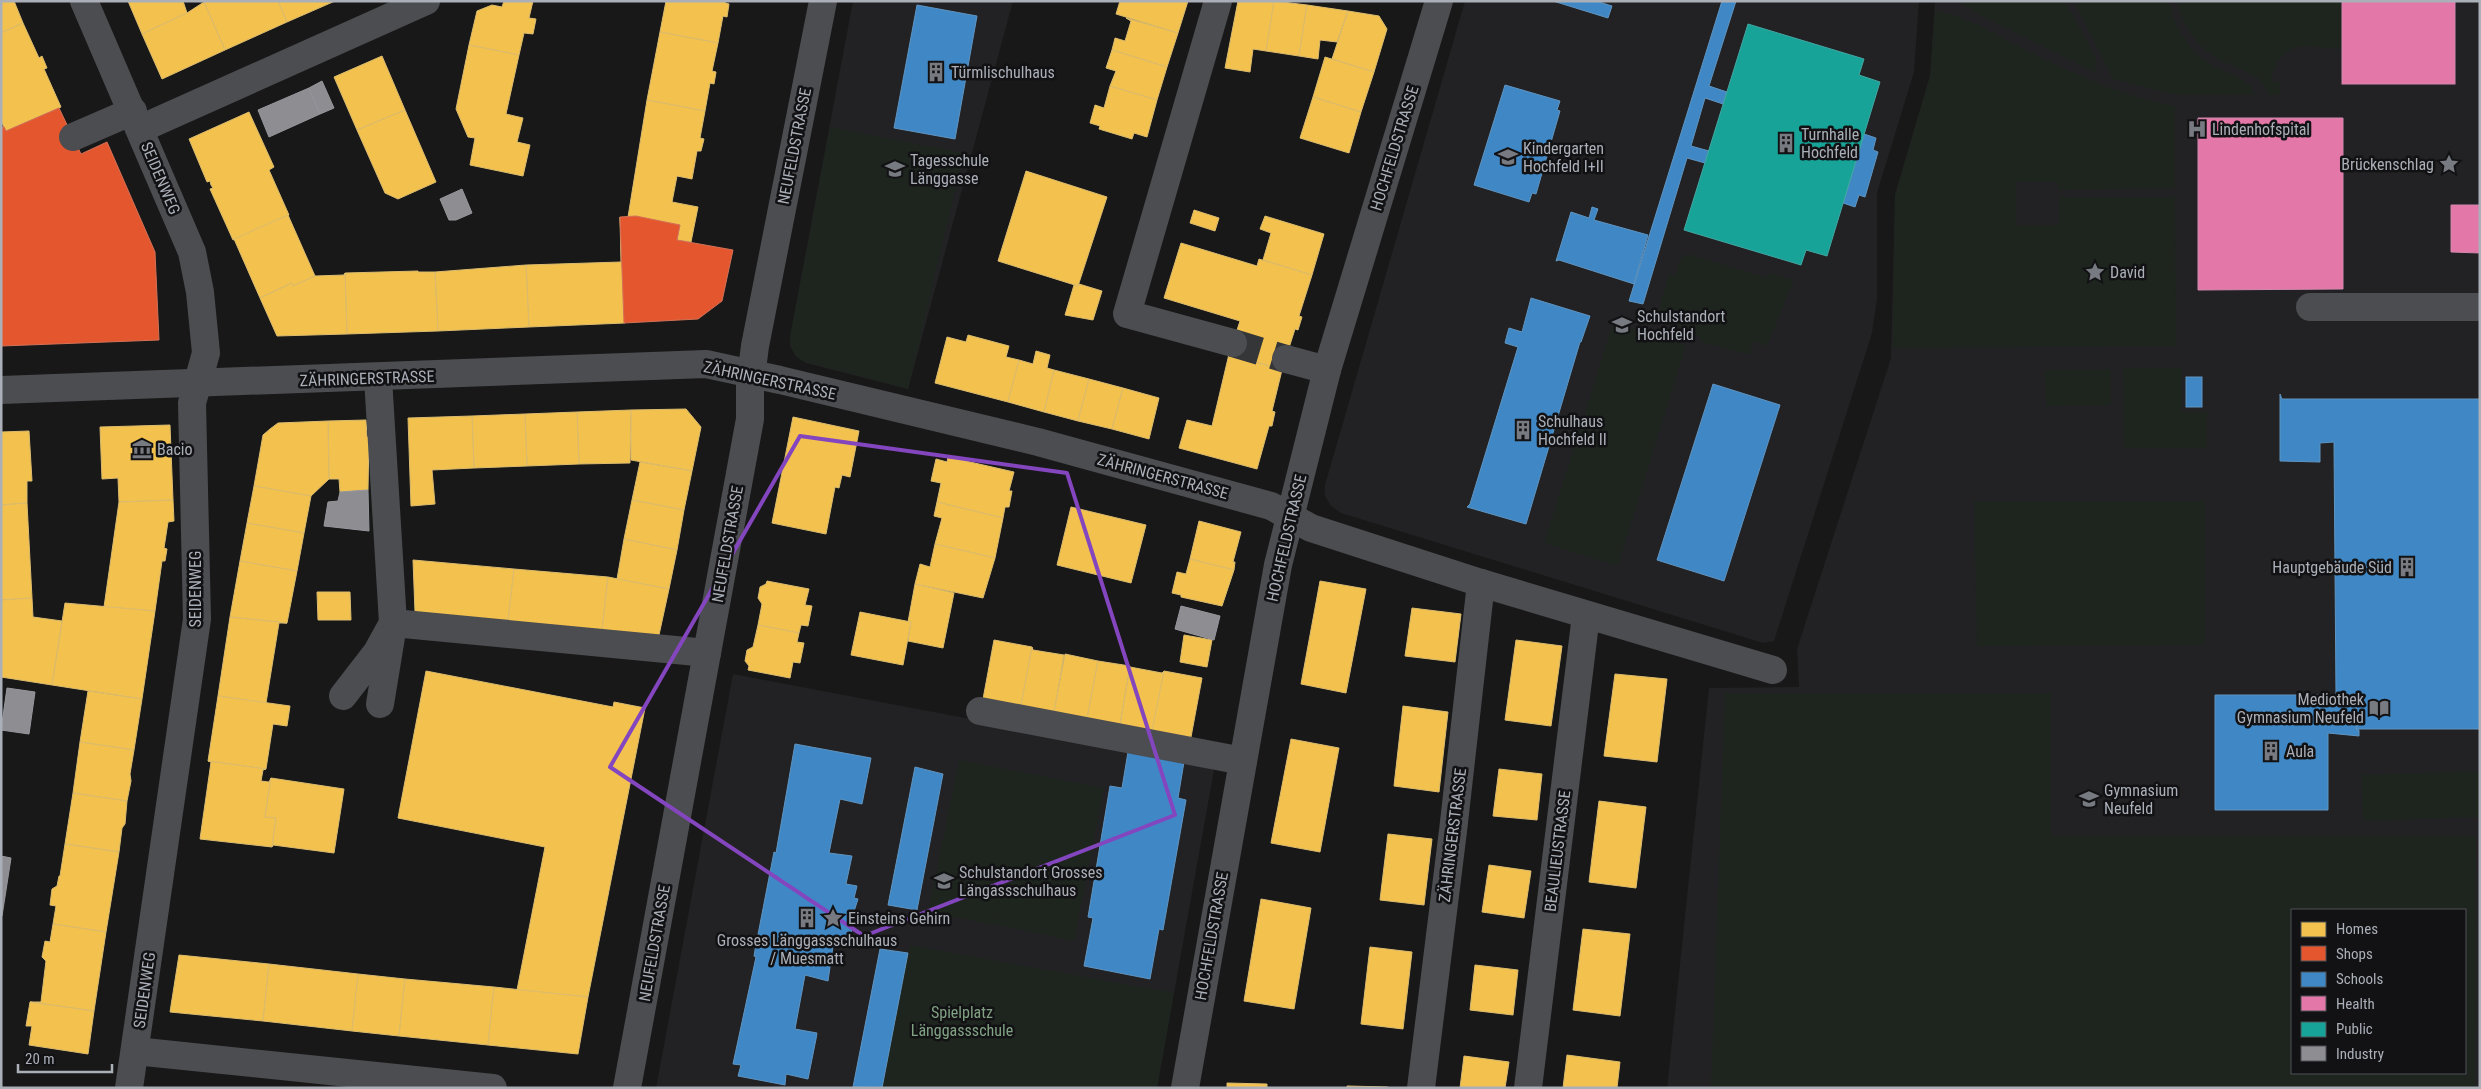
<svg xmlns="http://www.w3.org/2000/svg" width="2481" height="1089" font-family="'Roboto Condensed',sans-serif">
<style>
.built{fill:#222224;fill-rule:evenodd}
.green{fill:#1e251f;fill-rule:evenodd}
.homes{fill:#f2c14e;stroke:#dcbc6e}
.shops{fill:#e4572e;stroke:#d37157}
.schools{fill:#3f88c5;stroke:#5f94c1}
.health{fill:#e377a8;stroke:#d288ad}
.public{fill:#17a398;stroke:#43a7a2}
.industry{fill:#8d8d92;stroke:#96979d}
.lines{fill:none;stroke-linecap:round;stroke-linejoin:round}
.minor-tunnel{stroke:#353638;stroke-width:28;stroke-dasharray:28 14;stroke-linecap:butt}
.minor{stroke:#4c4d51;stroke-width:28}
.marked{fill:none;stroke:#8446be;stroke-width:4;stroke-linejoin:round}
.labels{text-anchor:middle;stroke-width:5;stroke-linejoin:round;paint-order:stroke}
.poi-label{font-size:16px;fill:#aaafb8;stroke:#121214;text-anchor:start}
.street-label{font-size:16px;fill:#aaafb8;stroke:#121214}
.park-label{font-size:16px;fill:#82a284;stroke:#121214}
</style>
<rect width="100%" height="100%" fill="#181818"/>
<g class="built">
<path d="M853,1H1013L908,389L806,363L795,355L790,346V337Z"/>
<path d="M1465,1H1919L1914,72L1877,193V299L1872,333L1774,641L1763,643L1341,513L1331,506L1325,496V485Z"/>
<path d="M1935,1H2480V1088H1667L1709,688L1799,687L1797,649L1891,358L1895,195L1930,76ZM2292,910H2465V1073H2292Z"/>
<path d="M733,674L1202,763L1214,770L1157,1088H656Z"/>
</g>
<g class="green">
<path d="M1957,1H2065L2096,58L2095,72L1978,14Z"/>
<path d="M2074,1H2169C2174,27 2189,51 2211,65C2226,74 2249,76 2255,95H2176L2113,79Z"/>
<path d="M2177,1H2341L2342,49C2320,49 2288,38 2277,63C2274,70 2271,74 2273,82L2280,81V95H2268C2264,71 2230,68 2213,56C2194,43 2182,23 2177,1Z"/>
<path d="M1935,11C1966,15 1994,34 2022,48C2072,73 2120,96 2175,106V188L2059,190L2058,182H2016V225H2059V197H2175L2176,346L1893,348L1895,195L1930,76Z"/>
<path d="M830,127L964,153L908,389L803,361C793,356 791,348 790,337Z"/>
<path d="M1687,254L1767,278L1769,273L1794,280L1767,346L1754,341L1749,355L1699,341L1701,337L1691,331L1656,320L1669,273L1675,276L1681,258Z"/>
<path d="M1613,323L1686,345L1618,566L1544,543Z"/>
<path d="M2123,368H2182V412H2207V448H2124Z"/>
<path d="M2111,369V405L2046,406L2045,370Z"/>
<path d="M1974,501H2205V645L1977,646Z"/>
<path d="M1725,693H2051V836H2476L2475,1088H1711ZM2292,910H2465V1073H2292Z"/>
<path d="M959,760L1104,788L1074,941L996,925L1002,890L995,925L928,912Z"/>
<path d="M2480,771V817L2363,821L2361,775Z"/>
<path d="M910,945L1174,993L1157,1088H882Z"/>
</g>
<g class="homes">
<path d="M1,1H14L23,23L1,33Z"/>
<path d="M128,1H183L187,13L142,34Z"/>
<path d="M206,1H278L287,22L225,50L204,2Z"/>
<path d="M278,1H335L287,22Z"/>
<path d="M504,1H533L529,18L536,19L533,34L524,33L519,55L469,45L477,11L492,5L502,7Z"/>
<path d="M666,1H726L725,3L729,4L727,17L723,16L718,43L660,32Z"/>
<path d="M1120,1H1188L1178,33L1116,14Z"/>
<path d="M1238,1H1274L1266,51L1253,49L1250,72L1225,68Z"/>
<path d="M1274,1L1307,5L1299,56L1266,51Z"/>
<path d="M204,2L225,50L162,79L142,34L187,13Z"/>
<path d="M1307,5L1348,11L1337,42L1320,40L1318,59L1299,56Z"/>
<path d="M1348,11L1379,16L1387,29L1374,72L1332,59Z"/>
<path d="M1126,18L1178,33L1167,67L1112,50L1115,38L1125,41L1131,21Z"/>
<path d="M23,23L39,58L42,56L47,68L44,69L61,107L6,131L1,121V33Z"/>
<path d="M660,32L718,43L712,71L716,72L714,84L710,83L705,111L647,100Z"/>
<path d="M469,45L519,55L506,114L523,118L517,142L530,145L523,176L470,165L475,138L468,137L456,109Z"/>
<path d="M1112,50L1167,67L1157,100L1110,86L1116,71L1106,68Z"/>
<path d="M382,56L405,110L357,130L334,77Z"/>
<path d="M1325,57L1374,72L1361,112L1313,97Z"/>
<path d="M1110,86L1157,100L1147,137L1134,133L1132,139L1099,129L1100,126L1090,123L1095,105L1104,108Z"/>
<path d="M1313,97L1361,112L1349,153L1300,138Z"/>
<path d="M647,100L705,111L700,138L704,139L701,151H697L692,179L677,176L672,202L698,207L691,242L677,240L680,225L628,217Z"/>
<path d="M405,110L436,182L398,199L385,193L357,130Z"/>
<path d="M249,112L274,167L269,170L289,215L233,240L210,189L213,188L211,185L210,181L207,182L189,139Z"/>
<path d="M1026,171L1107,197L1078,286L998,261Z"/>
<path d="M1194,210L1219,218L1215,231L1190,223Z"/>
<path d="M106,211L107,220L124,219V224L130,223L135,253L139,252L146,292L91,294V296L38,297L35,214Z"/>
<path d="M35,214L38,298L7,300V297L1,298V216Z"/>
<path d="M288,215L315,276L293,286L292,283L260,298L234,239Z"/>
<path d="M1265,216L1324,234L1312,275L1263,260L1271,233L1260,229Z"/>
<path d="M620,217L625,323L529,327L526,265L621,262Z"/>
<path d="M1181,243L1257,266L1259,259L1312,275L1299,316L1302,317L1298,330L1295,329L1282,370L1229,354L1240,321L1164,298Z"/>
<path d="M526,265L529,327L438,331L435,272Z"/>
<path d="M418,271V272H435L438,331L347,334L345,273Z"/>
<path d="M345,273L347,334L277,336L260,298L292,283L293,286L315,276L344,275Z"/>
<path d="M1079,284L1102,291L1093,320L1065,315L1074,285L1078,286Z"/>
<path d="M968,335L1009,346L1006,357L1019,360L1008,402L935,383L947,337L966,342Z"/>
<path d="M1036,351L1050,355L1047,368L1054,370L1044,412L1008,402L1019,360L1033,364Z"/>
<path d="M1229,354L1282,370L1272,411L1275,412L1272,426H1269L1257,469L1179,448L1187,420L1212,426Z"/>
<path d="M1054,370L1089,379L1078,421L1044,412Z"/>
<path d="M1089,379L1123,388L1112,429L1078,421Z"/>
<path d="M1123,388L1159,398L1149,439L1112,429Z"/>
<path d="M686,409L701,427L692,471L631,460V410Z"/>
<path d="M631,410L630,463L579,464L577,412Z"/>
<path d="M577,412L579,464L527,466L525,414Z"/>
<path d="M525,414L527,466L474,468L472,416Z"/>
<path d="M472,416L474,468L432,470L435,504L411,506L408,418Z"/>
<path d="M793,417L859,431L850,477L842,475L839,488L835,487L826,534L772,523Z"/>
<path d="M366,420L367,437H369L368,490L340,492L339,479H329L328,421Z"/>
<path d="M328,421L329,479L311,496L254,486L263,435L270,429L278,423Z"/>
<path d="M170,425L173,500L119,502L118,478L102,479L100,427Z"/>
<path d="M29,431L32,481H27V503L1,505V432Z"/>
<path d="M948,457L1014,472L1009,491H1012L1009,507H1005L1003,518L937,502L941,483L931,481L936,459L947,462Z"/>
<path d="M640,462L692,471L684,510L632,500Z"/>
<path d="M254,486L311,496L304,533L247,523Z"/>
<path d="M173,500L174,521L168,522L164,548L167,549L165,561H162L155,611L104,607L119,502Z"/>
<path d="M632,500L684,510L677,550L624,539Z"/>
<path d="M937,502L1003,518L995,558L935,544L942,518L934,516Z"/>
<path d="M27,503L32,598L1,600V505Z"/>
<path d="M1071,507L1146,525L1131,583L1057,565Z"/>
<path d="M1199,521L1241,532L1233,562H1235L1234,570L1190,559Z"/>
<path d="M247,523L304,533L297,571L240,561Z"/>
<path d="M624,539L677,550L669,589L617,579Z"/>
<path d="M935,544L995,558L983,598L915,584L920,564L930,567Z"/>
<path d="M1190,559L1234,570L1222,606L1181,597V595L1172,593L1177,572L1186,574Z"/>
<path d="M413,560L514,569L508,621L415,612Z"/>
<path d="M240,561L297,571L287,623L230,617Z"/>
<path d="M514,569L608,577L602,630L508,621Z"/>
<path d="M608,577L669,589L659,635L602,630Z"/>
<path d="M767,581L809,589L805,605L812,606L808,626L801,625L799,633L758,625L762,604L758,598L759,593L760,587L766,584Z"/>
<path d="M1320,581L1366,589L1346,693L1301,684Z"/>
<path d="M915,584L954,593L943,648L908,641L911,622H908Z"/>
<path d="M317,592H350L351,620H318Z"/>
<path d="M32,598L33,617L62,621L52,685L1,677V600Z"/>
<path d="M65,603L155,611L142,699L52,685Z"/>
<path d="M1412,608L1461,614L1455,662L1405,656Z"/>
<path d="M860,612L911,622L903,665L851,655Z"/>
<path d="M230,617L287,623H279L266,703L218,696Z"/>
<path d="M758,625L799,633L797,642L804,643L800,663L793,662L790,678L748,670L749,666L745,661L747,650L753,647Z"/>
<path d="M1184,635L1212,640L1207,667L1180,662Z"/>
<path d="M994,640L1032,647L1021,706L983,699Z"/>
<path d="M1516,640L1562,646L1551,726L1505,720Z"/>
<path d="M1032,647L1033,650L1064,655L1054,713L1021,705Z"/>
<path d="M1065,654L1098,661L1087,719L1054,712Z"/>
<path d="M1098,661L1130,666L1120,724L1087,719Z"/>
<path d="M1130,667L1162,673L1164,671L1153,730L1120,725Z"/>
<path d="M426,671L613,707L614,702L645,708L588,997L517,990L545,847L398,818Z"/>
<path d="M1164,671L1202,678L1191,737L1152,731Z"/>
<path d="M1615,674L1667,679L1657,762L1604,756Z"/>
<path d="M88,691L142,699L134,750L80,742Z"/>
<path d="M218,696L290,706L287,726L273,724L266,769L208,761Z"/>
<path d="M1403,706L1448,712L1439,792L1394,786Z"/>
<path d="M1291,739L1339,748L1320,852L1271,843Z"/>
<path d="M80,742L134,750L130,774L131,781L127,801L73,793Z"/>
<path d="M208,761L266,769L263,770L261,781L269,782L271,778L265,817L276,818L272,847L200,839L211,762Z"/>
<path d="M1499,769L1542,774L1537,820L1493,816Z"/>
<path d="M271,778L344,789L334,853L273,845L272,847L276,818L265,817Z"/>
<path d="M73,793L127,801L125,824L122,828L119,852L65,844Z"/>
<path d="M1599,801L1646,807L1636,888L1589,882Z"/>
<path d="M1388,834L1432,839L1424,905L1380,900Z"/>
<path d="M65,844L119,852L106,932L53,924L56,906L50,905L52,889L57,886L59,876H60Z"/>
<path d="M1489,865L1531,871L1524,918L1482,912Z"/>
<path d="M1261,899L1311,908L1294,1009L1244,1001Z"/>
<path d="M53,924L106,932L94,1011L30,1002H41L46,961L42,957L45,941L50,942Z"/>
<path d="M1583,929L1630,934L1620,1016L1573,1010Z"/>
<path d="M1370,947L1412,952L1403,1029L1361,1024Z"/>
<path d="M179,955L269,964L263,1021L170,1012Z"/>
<path d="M269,964L358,974L352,1031L263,1021Z"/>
<path d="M1475,965L1518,970L1513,1015L1470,1010Z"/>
<path d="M358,974L405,979L399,1036L352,1031Z"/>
<path d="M405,979L494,987L488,1045L399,1036Z"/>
<path d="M494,987L588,997L578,1054L488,1045Z"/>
<path d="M30,1002L94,1011L88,1054L29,1045L32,1026H26Z"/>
<path d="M1567,1055L1620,1062L1617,1088H1563Z"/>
<path d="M1464,1056L1509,1062L1505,1088H1460Z"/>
<path d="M1227,1083L1267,1084V1088H1227Z"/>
<path d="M1347,1086L1388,1087V1088H1347Z"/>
</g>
<g class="shops">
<path d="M59,108L81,154L107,142L155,252L159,340L1,346V127H4L6,131Z"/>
<path d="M636,216L680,225L677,240L733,250L722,301L698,319L624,323L620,217Z"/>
</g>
<g class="schools">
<path d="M1553,1H1596L1612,6L1608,18Z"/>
<path d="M1722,1H1736L1709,86L1727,92L1723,104L1705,98L1691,146L1709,151L1705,163L1687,158L1643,304L1629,301Z"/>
<path d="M917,5L977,16L955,139L894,128Z"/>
<path d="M1505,85L1560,101L1557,110L1560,111L1536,194L1532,193L1529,202L1474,185Z"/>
<path d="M1864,134L1876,138L1873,150L1878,152L1865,197L1859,195L1855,207L1843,203Z"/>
<path d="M1592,207L1598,209L1594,220L1648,235L1634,284L1559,260L1556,261L1571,212L1589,218Z"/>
<path d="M1531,298L1590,316L1581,342H1580L1526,524L1467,507L1470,504L1518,347L1505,343L1507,335L1509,328L1522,332Z"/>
<rect x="2186" y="377" width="16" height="30"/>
<path d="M1713,384L1780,405L1724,581L1657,560Z"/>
<path d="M2280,394L2282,399H2480V729H2356L2357,695H2336L2334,442L2320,443V462L2280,461Z"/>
<path d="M2215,695H2357L2356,729L2359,730V736L2328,733V810H2215Z"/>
<path d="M795,744L871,758L862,804L840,799L829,853L852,856L846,884L857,886L854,898L858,899L849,927L852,929L849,944L834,939L828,981L805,975L795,1029L817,1033L816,1039L808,1079L786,1074L785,1085L738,1076L741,1065L733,1064L756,957L754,956L755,950L774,852L776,853Z"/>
<path d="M1128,752L1184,762L1178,798L1186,800L1163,930L1159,929L1150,979L1084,966L1093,918L1088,917L1110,786L1122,788Z"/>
<path d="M915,767L943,774L917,910L888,905Z"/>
<path d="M880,949L908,953L882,1088L853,1087Z"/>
</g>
<g class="health">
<rect x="2342" y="1" width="113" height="83"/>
<path d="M2198,118H2343V289L2198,290Z"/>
<path d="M2451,205H2480V253L2451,252Z"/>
</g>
<path class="public" d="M1748,24L1864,59L1859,75L1880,82L1827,256L1806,250L1801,265L1684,230Z"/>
<g class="industry">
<path d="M322,81L334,108L320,114L309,88Z"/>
<path d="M309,88L320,114L269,137L258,110Z"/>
<path d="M462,189L472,213L456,220H449L440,199Z"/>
<path d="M368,490L369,531L324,526L328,502L338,501L340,492Z"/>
<path d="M1181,606L1220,616L1214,640L1175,629Z"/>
<path d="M7,688L35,692L29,734L1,730Z"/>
<path d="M1,856L11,858L2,916H1Z"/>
</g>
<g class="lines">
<path class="minor-tunnel" d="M1233,343L1286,359"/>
<g class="minor">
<path d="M84,1L192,252L200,292L206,353L192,403L197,619L129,1088"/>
<path d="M1218,1L1127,314L1233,343"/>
<path d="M140,129L426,1"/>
<path d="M73,137L133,111"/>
<path d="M2310,307H2480"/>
<path d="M1286,359L1327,370"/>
<path d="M378,378L393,623L707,653"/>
<path d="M1,390L706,364L780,380L1038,442L1271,506L1311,528L1481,583L1773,670"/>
<path d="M343,696L377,652L393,623"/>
<path d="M380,704L391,637"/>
<path d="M980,711L1243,761"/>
<path d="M135,1051L493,1088"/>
<path d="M627,1088L750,419V385L755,346L823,1"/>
<path d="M1185,1088L1278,565L1327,370L1439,1"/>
<path d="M1421,1088L1453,831L1481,583"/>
<path d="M1528,1088L1586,615"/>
</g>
</g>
<path class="marked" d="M800,436L1067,473L1175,815L864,936L610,767Z"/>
<defs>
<symbol id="building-bare" viewBox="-9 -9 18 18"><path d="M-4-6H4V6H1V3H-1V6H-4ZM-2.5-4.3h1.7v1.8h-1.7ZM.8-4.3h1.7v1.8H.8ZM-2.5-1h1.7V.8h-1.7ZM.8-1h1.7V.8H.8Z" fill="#777a80" stroke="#121214" stroke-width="2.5" paint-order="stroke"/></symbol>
<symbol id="hospital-bare" viewBox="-9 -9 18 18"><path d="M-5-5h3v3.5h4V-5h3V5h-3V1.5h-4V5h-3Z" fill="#777a80" stroke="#121214" stroke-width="2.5" paint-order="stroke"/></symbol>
<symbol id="school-bare" viewBox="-9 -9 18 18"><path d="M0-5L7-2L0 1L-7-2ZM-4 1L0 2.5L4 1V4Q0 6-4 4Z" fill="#777a80" stroke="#121214" stroke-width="2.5" paint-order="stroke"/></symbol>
<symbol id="sight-bare" viewBox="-9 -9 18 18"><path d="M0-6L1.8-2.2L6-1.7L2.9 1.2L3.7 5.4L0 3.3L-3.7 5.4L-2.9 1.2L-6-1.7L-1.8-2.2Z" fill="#777a80" stroke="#121214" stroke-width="2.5" paint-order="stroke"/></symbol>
<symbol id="museum-bare" viewBox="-9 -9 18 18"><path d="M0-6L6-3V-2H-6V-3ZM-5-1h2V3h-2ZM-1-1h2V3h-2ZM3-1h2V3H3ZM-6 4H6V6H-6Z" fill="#777a80" stroke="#121214" stroke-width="2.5" paint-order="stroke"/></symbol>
<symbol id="library-bare" viewBox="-9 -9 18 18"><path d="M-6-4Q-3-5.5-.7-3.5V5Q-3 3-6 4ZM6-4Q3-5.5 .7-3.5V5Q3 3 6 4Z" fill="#777a80" stroke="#121214" stroke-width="2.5" paint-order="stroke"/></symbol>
</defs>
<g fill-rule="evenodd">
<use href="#building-bare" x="922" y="58" width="28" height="28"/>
<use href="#hospital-bare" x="2183" y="115" width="28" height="28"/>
<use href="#building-bare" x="1772" y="129" width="28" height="28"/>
<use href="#school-bare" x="1494" y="143" width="28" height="28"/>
<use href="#sight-bare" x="2435" y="150" width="28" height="28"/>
<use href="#school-bare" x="881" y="155" width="28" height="28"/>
<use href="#sight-bare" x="2081" y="258" width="28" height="28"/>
<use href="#school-bare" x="1608" y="311" width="28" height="28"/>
<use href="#building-bare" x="1509" y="416" width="28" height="28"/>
<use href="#museum-bare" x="128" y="435" width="28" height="28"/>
<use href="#building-bare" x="2393" y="553" width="28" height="28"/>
<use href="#library-bare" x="2365" y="694" width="28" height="28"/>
<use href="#building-bare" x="2257" y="737" width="28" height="28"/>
<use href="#school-bare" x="2075" y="785" width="28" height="28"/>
<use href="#school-bare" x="930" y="867" width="28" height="28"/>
<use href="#building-bare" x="793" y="904" width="28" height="28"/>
<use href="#sight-bare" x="819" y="904" width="28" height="28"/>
</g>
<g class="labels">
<g class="poi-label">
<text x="951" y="78">Türmlischulhaus</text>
<text x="2212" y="135">Lindenhofspital</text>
<text x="1801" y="140">Turnhalle<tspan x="1801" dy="18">Hochfeld</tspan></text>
<text x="1523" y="154">Kindergarten<tspan x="1523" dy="18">Hochfeld I+II</tspan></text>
<text x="910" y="166">Tagesschule<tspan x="910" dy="18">Länggasse</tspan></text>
<text x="2434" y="170" text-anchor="end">Brückenschlag</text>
<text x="2110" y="278">David</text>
<text x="1637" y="322">Schulstandort<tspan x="1637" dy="18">Hochfeld</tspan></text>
<text x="1538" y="427">Schulhaus<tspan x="1538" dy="18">Hochfeld II</tspan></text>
<text x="157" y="455">Bacio</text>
<text x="2392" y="573" text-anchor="end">Hauptgebäude Süd</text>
<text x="2364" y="705" text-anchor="end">Mediothek<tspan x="2364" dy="18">Gymnasium Neufeld</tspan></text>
<text x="2286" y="757">Aula</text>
<text x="2104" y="796">Gymnasium<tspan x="2104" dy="18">Neufeld</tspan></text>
<text x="959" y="878">Schulstandort Grosses<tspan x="959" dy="18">Längassschulhaus</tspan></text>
<text x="848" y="924">Einsteins Gehirn</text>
<text x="807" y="946" text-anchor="middle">Grosses Länggassschulhaus<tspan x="807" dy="18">/ Muesmatt</tspan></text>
</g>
<g class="street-label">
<text transform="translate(794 146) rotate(-79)" y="6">NEUFELDSTRASSE</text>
<text transform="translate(1394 148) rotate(-73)" y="6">HOCHFELDSTRASSE</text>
<text transform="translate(161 178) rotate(67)" y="6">SEIDENWEG</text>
<text transform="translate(367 378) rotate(-2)" y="6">ZÄHRINGERSTRASSE</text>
<text transform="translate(770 380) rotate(12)" y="6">ZÄHRINGERSTRASSE</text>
<text transform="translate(1163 476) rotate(15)" y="6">ZÄHRINGERSTRASSE</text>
<text transform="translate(1286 538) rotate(-77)" y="6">HOCHFELDSTRASSE</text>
<text transform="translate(727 544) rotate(-80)" y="6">NEUFELDSTRASSE</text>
<text transform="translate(195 589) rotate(-90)" y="6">SEIDENWEG</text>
<text transform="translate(1452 835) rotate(-83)" y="6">ZÄHRINGERSTRASSE</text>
<text transform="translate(1557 851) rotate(-83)" y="6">BEAULIEUSTRASSE</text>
<text transform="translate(1211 936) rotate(-80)" y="6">HOCHFELDSTRASSE</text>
<text transform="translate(654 943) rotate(-80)" y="6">NEUFELDSTRASSE</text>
<text transform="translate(144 990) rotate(-82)" y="6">SEIDENWEG</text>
</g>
<g class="park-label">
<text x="962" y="1018">Spielplatz<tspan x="962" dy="18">Länggassschule</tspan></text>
</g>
</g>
<rect width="2481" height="1089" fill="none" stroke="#aaafb8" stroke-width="5"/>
<rect x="2291" y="909" width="175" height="165" fill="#121214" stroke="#4f5156"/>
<rect x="2301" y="922" width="25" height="15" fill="#f2c14e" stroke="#4f5156"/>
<text x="2336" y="934" font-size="15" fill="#aaafb8">Homes</text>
<rect x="2301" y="946" width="25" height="15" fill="#e4572e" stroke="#4f5156"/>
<text x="2336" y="959" font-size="15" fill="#aaafb8">Shops</text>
<rect x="2301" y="972" width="25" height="15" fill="#3f88c5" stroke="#4f5156"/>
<text x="2336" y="984" font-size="15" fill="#aaafb8">Schools</text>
<rect x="2301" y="996" width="25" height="15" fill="#e377a8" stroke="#4f5156"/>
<text x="2336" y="1009" font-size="15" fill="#aaafb8">Health</text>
<rect x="2301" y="1022" width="25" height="15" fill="#17a398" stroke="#4f5156"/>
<text x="2336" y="1034" font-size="15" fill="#aaafb8">Public</text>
<rect x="2301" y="1046" width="25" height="15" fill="#8d8d92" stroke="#4f5156"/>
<text x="2336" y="1059" font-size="15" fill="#aaafb8">Industry</text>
<path d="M18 1064v8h94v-8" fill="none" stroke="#aaafb8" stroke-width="2.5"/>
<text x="25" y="1064" font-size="15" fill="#aaafb8" stroke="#121214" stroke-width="4" paint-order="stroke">20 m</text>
</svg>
